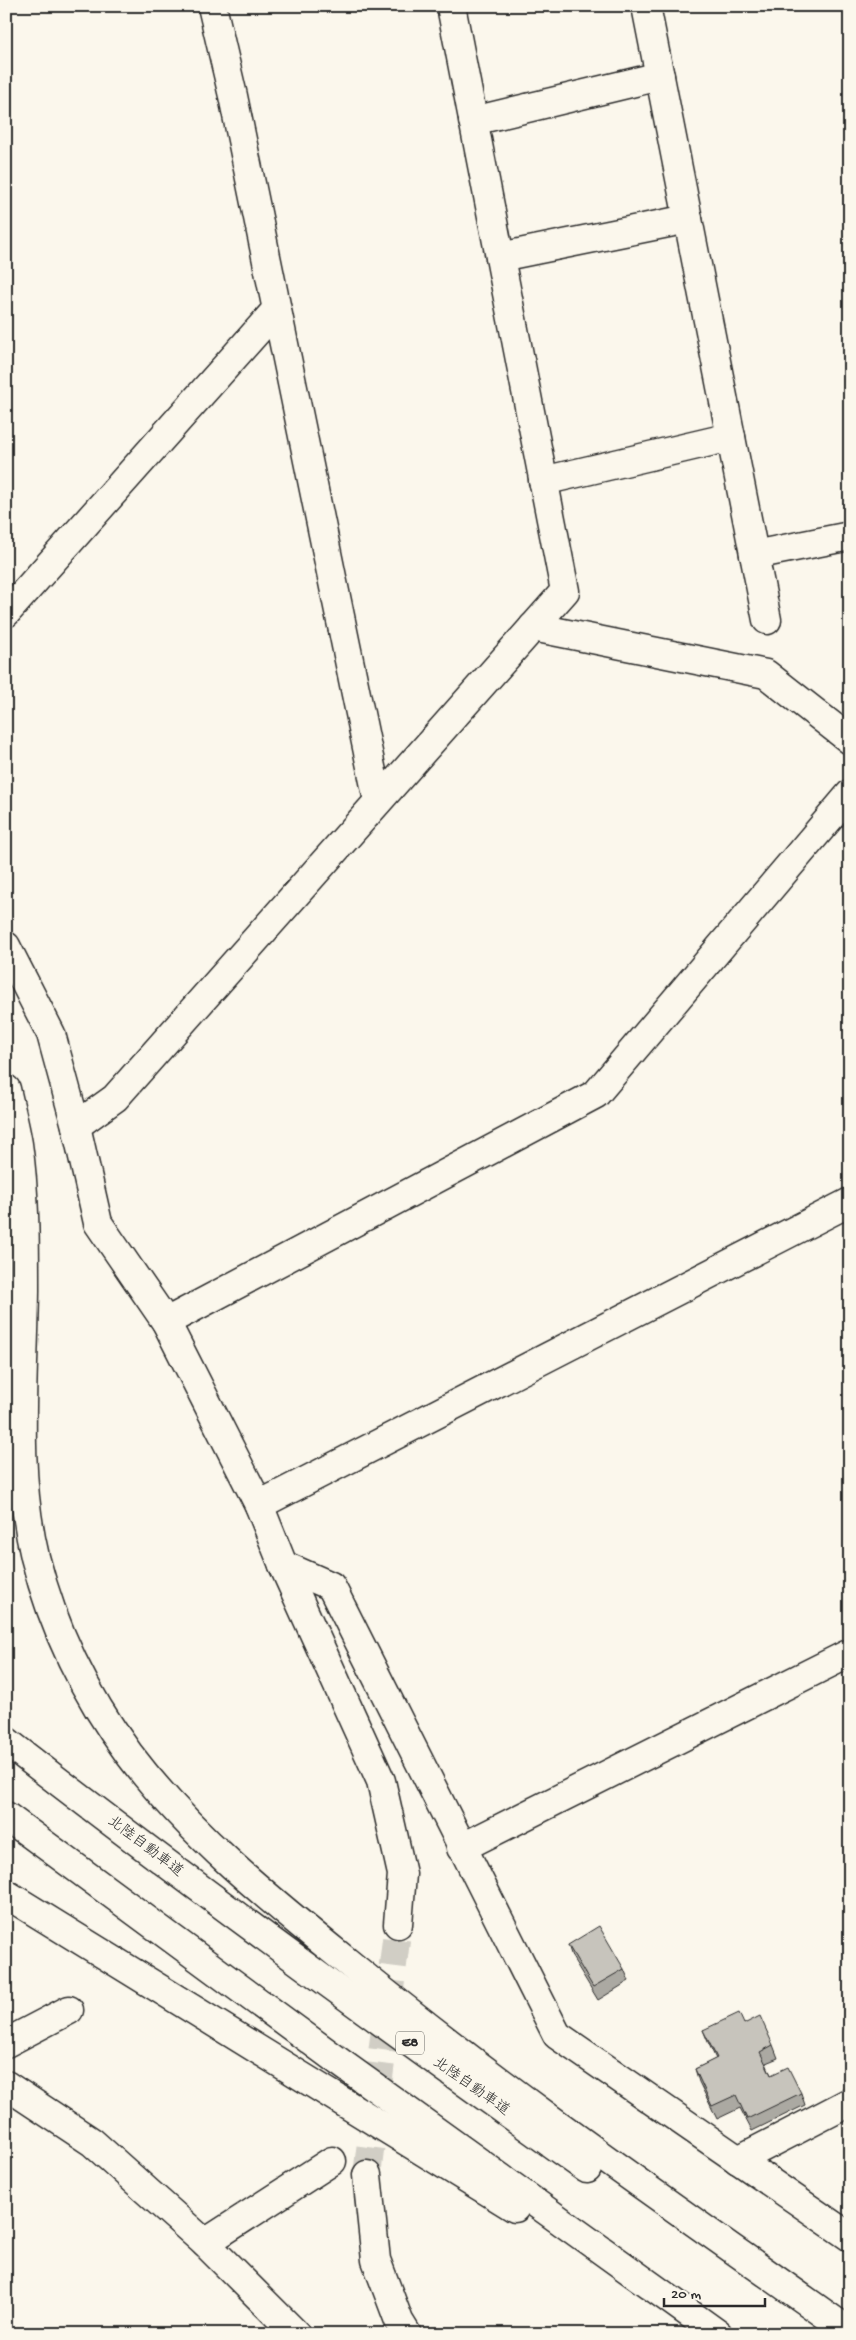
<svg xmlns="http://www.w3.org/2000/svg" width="856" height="2340" font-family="'Gochi Hand','Klee One',sans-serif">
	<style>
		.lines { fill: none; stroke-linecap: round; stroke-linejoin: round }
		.street-tunnel { stroke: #d1cec5; stroke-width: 28; stroke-dasharray: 28 14; stroke-linecap: butt }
		.street-casing { stroke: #2b2b2b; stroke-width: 31 }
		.highway-casing { stroke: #2b2b2b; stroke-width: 31 }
		.street { stroke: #fbf7ec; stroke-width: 28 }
		.highway { stroke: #fbf7ec; stroke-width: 28 }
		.wall { fill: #aba9a2; stroke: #2b2b2b }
		.building { fill: #c7c4bc; stroke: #2b2b2b }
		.labels { text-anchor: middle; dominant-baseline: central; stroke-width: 5; stroke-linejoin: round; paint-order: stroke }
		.shield { fill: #fbf7ec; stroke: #696865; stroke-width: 1 }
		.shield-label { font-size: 14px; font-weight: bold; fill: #2b2b2b }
		.street-label { font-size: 15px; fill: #2b2b2b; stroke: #fbf7ec }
	</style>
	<rect width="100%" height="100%" fill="#fbf7ec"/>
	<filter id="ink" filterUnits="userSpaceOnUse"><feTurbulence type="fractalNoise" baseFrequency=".02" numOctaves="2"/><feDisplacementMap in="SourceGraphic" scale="10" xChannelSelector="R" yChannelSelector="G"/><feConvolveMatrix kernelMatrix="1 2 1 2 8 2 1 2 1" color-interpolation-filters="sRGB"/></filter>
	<g filter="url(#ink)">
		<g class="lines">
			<!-- street-tunnel -->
			<path class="street-tunnel" d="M367,2175L398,1924"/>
			<defs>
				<g id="street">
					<path d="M212,6L233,96L378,801"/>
					<path d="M646,6L767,620"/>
					<path d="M473,121L660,76"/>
					<path d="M500,257L688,219"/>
					<path d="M543,481L731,437"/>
					<path d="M754,555L850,536"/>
					<path d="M6,613L276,310"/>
					<path d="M533,627L766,674L850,740"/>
					<path d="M6,946L51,1034L76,1126L98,1223L166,1322L259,1505L283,1565L381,1781L402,1874L398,1924"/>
					<path d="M76,1126L115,1098L565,591L451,6"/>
					<path d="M166,1322L596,1094L850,794"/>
					<path d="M259,1505L850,1202"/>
					<path d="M283,1565L331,1586L557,2035L850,2237"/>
					<path d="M461,1848L850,1653"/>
					<path d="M6,2043L69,2010"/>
					<path d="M6,2085L92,2142L205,2243L296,2334"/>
					<path d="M738,2160L850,2102"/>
					<path d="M367,2175L376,2260L399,2321L407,2334"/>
					<path d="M205,2243L332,2161"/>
				</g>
				<g id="highway">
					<path d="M6,1089C10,1107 15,1126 18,1144C25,1192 25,1242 25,1290C24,1379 14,1470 35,1557C53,1628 86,1696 129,1754C190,1835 268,1898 346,1961C507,2094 680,2211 850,2332"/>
					<path d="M6,1741C196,1889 391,2030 587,2169"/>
					<path d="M6,1816L341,2063L718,2334"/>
					<path d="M6,1894L515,2208"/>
				</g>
			</defs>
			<!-- street casing -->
			<use href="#street" class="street-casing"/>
			<!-- highway casing -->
			<use href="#highway" class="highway-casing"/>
			<!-- street -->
			<use href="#street" class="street"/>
			<!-- highway -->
			<use href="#highway" class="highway"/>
		</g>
		<!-- wall -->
		<g class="wall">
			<path d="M568,1945L624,1969L629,1981L598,2000L572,1957Z"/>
			<path d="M744,2024L773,2045L778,2058L766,2063L771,2075L801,2093L805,2105L752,2131L740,2108L717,2119L699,2082L695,2069L716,2059L708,2042L703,2030Z"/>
		</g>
		<!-- building -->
		<g class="building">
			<path d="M599,1926L624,1969L593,1987L568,1945Z"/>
			<path d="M739,2013L744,2024L760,2016L773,2045L760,2052L771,2075L788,2067L801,2093L747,2119L736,2095L712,2106L695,2069L717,2058L703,2030Z"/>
		</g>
	</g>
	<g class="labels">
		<!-- shield labels -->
		<rect class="shield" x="396" y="2031.5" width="28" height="23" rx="4"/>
		<g class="shield-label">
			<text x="410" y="2043">E8</text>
		</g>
		<!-- street labels -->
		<g class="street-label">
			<text transform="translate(145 1847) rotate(37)">北陸自動車道</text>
			<text transform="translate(471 2087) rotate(35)">北陸自動車道</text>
		</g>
	</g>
	<!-- margin -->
	<rect width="856" height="2340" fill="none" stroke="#fbf7ec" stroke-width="25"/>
	<rect x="12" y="12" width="831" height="2315" fill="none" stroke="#2b2b2b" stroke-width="2" filter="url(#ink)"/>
	<!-- scale -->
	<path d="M664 2298v8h101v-8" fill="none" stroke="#2b2b2b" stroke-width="2.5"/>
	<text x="671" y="2298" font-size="15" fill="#2b2b2b" stroke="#fbf7ec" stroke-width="4" paint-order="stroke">20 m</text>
</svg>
